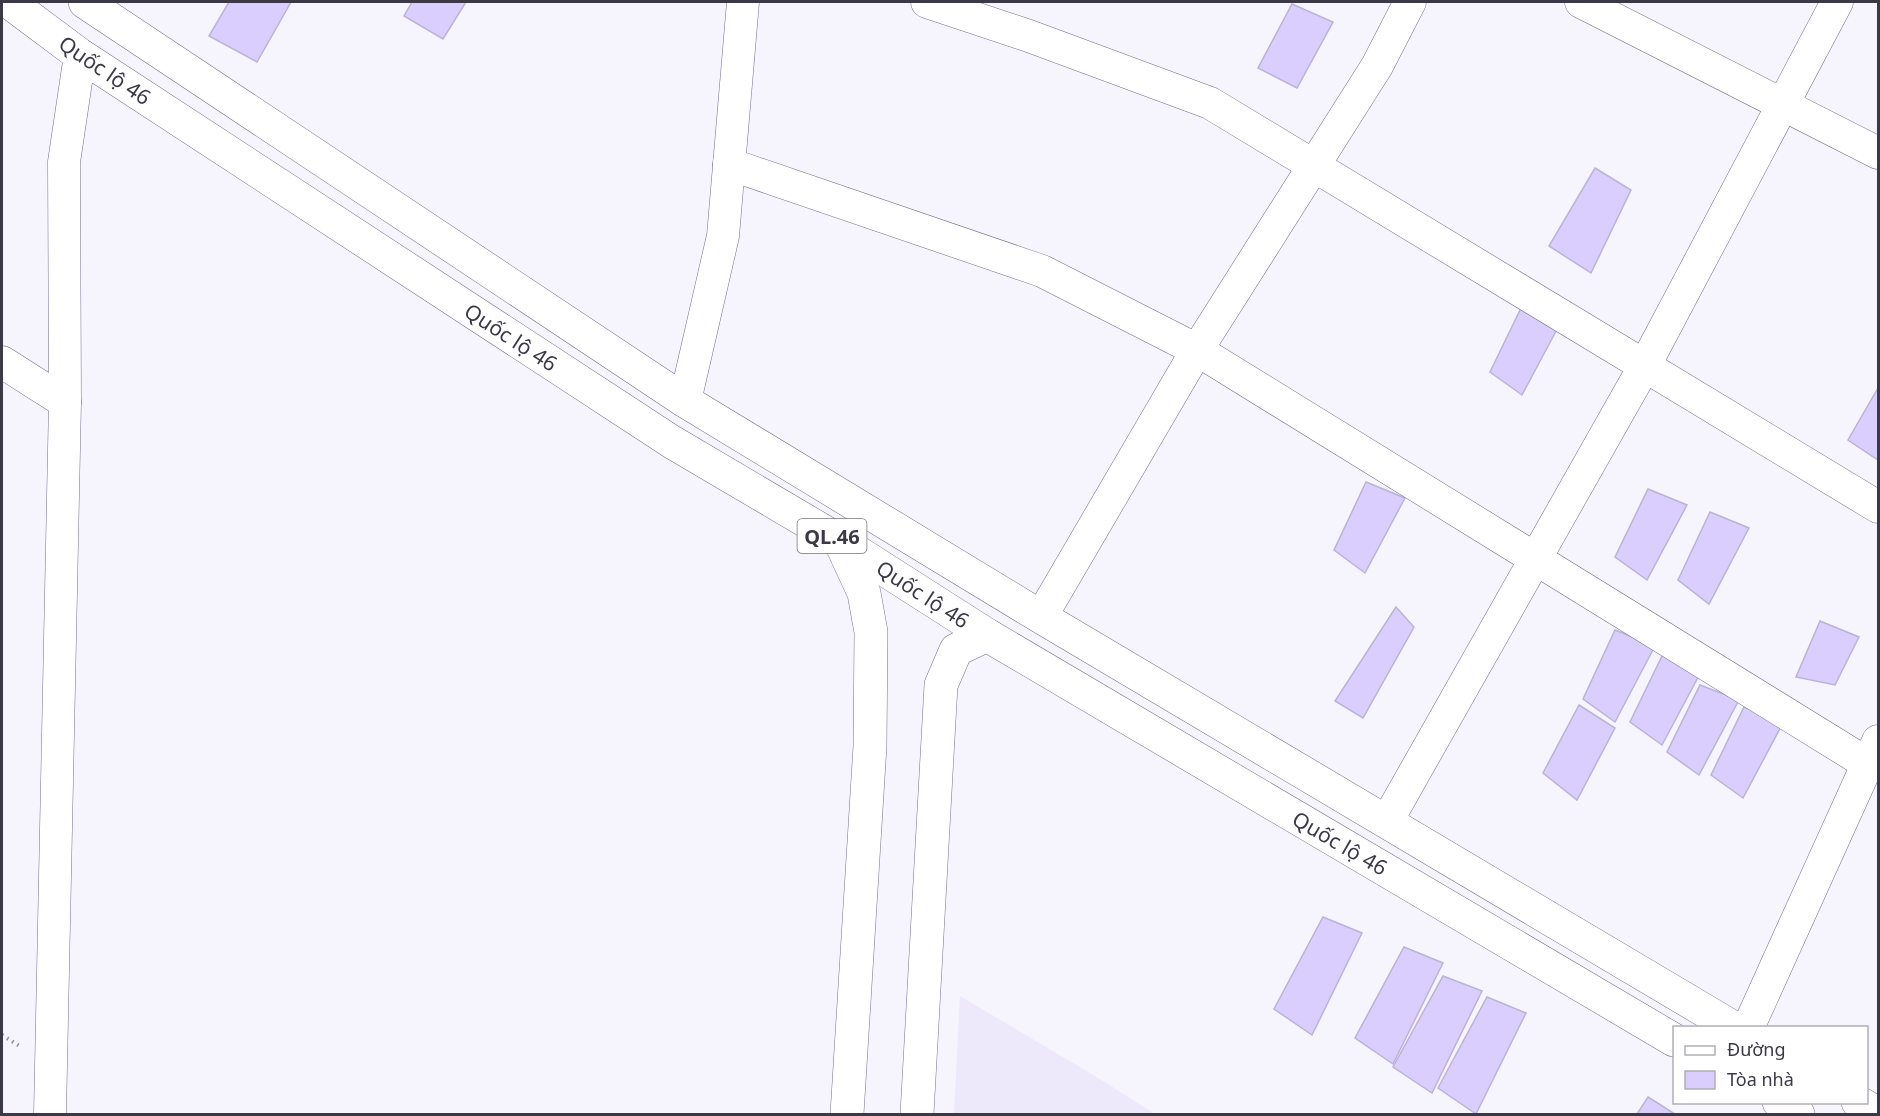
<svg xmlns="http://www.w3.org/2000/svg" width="1880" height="1116" font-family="'Noto Sans',sans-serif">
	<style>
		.built { fill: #ede9fb }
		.building { fill: #daceff; stroke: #bbb3d6; stroke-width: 1.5 }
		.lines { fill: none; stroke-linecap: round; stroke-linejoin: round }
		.street-casing { stroke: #766f8f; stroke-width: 33 }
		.secondary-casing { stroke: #766f8f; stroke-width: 34 }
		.highway-casing { stroke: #766f8f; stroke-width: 34 }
		.path { stroke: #918e99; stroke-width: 4; stroke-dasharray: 1.5 4.5; stroke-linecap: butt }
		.street { stroke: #fff; stroke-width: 32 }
		.secondary { stroke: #fff; stroke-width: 33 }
		.highway { stroke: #fff; stroke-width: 33 }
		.labels { text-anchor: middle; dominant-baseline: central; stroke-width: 6; stroke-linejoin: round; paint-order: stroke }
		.shield { fill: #fff; stroke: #76747e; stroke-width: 1.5 }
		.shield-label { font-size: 20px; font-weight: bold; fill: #3c3846 }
		.street-label { font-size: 21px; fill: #3c3846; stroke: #fff }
	</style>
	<rect width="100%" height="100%" fill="#f6f4fc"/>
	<!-- built -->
	<path class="built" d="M960,996L1095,1076L1155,1114H954Z"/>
	<!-- building -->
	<g class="building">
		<path d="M229,2H291L257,62L209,36Z"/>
		<path d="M412,2H466L443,39L404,16Z"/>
		<path d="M1292,4L1333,22L1297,88L1258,68Z"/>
		<path d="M1595,168L1631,190L1591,273L1549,246Z"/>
		<path d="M1523,304L1562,320L1522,395L1490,372Z"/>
		<path d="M1878,388V460L1848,440Z"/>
		<path d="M1366,482L1405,498L1365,573L1334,550Z"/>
		<path d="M1648,489L1687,505L1647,580L1615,557Z"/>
		<path d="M1710,512L1749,528L1709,604L1678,580Z"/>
		<path d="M1396,607L1414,627L1363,718L1335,701Z"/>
		<path d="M1820,621L1859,637L1835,685L1796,677Z"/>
		<path d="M1615,630L1655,646L1615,722L1583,699Z"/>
		<path d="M1663,654L1702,670L1662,745L1630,722Z"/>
		<path d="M1700,685L1739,700L1699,775L1667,752Z"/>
		<path d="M1579,705L1615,728L1577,800L1543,773Z"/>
		<path d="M1744,707L1783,723L1743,798L1711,775Z"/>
		<path d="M1323,917L1362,933L1312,1035L1274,1009Z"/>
		<path d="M1404,947L1443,963L1393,1064L1355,1038Z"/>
		<path d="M1443,976L1482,991L1432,1093L1393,1067Z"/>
		<path d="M1487,997L1526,1013L1476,1114L1438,1088Z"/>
		<path d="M1648,1097L1675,1114H1637Z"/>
	</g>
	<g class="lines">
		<defs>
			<g id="street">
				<path d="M927,2L1029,36L1210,103L1878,507"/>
				<path d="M1581,2L1878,153"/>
				<path d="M729,164L1042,271L1197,350L1868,764"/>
				<path d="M2,362L65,402"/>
				<path d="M685,401L723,236L743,2"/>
				<path d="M1041,617L1197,350L1377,66L1410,2"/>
				<path d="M1387,821L1644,367L1837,2"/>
				<path d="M1748,1028L1878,741"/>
				<path d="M50,1114L65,402L64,162L80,55"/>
			</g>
			<g id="secondary">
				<path d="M840,541L864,593L871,632L870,746L847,1114"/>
				<path d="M917,1114L941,685L956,650L987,635"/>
			</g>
			<g id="highway">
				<path d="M9,2L80,55L672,442L840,541L987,635L1674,1040"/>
				<path d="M85,2L685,401L1041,617L1734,1028"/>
				<path d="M1779,1102L1798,1114"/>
				<path d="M1858,1102L1878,1114"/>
			</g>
		</defs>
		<!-- street casing -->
		<use href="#street" class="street-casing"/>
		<!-- secondary casing -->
		<use href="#secondary" class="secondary-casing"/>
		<!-- highway casing -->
		<use href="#highway" class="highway-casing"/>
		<!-- path -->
		<path class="path" d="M2,1035L21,1047"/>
		<!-- street -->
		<use href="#street" class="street"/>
		<!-- secondary -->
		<use href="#secondary" class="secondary"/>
		<!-- highway -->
		<use href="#highway" class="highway"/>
	</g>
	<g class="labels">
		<!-- shield labels -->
		<rect class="shield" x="797.5" y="519" width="69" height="34" rx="4.5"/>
		<g class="shield-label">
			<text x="832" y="536">QL.46</text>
		</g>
		<!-- street labels -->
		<g class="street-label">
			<text transform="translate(105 70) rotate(34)">Quốc lộ 46</text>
			<text transform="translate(511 337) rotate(33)">Quốc lộ 46</text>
			<text transform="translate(923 594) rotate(33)">Quốc lộ 46</text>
			<text transform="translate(1340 843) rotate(30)">Quốc lộ 46</text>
		</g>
	</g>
	<!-- border -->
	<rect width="1880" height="1116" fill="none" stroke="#3c3846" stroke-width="6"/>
	<!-- legend -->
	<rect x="1673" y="1026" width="195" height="78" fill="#ffffff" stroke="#b1afb5" stroke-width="1.5"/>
	<rect x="1685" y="1046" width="30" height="9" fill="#ffffff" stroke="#b1afb5" stroke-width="1.5"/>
	<text x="1727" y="1056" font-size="18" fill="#3c3846">Đường</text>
	<rect x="1685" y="1071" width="30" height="18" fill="#daceff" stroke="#b1afb5" stroke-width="1.5"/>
	<text x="1727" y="1086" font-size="18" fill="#3c3846">Tòa nhà</text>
</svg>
